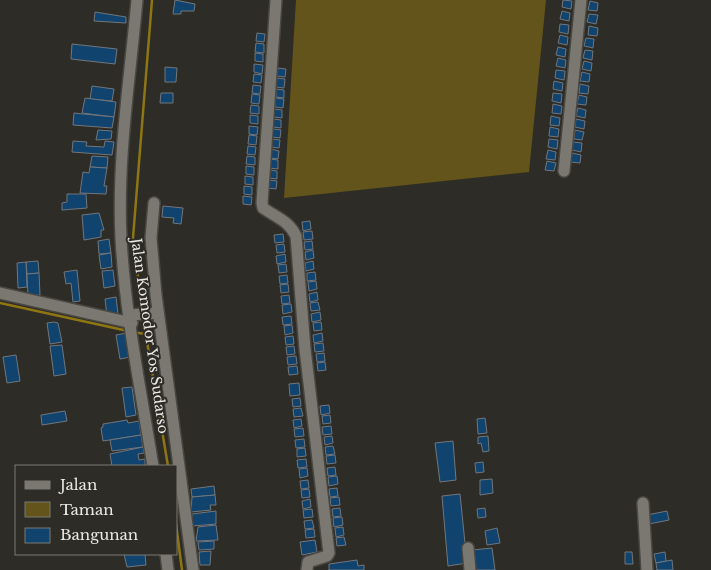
<svg xmlns="http://www.w3.org/2000/svg" width="711" height="570" font-family="'Libre Baskerville',serif">
	<style>
		.green { fill: #63541b }
		.lines { fill: none; stroke-linecap: round; stroke-linejoin: round }
		.stream { stroke: #8e7613; stroke-width: 2.5 }
		.building { fill: #10436d; stroke: #71767c }
		.minor-casing { stroke: #494742; stroke-width: 14 }
		.minor { stroke: #7a7871; stroke-width: 11 }
		.labels { text-anchor: middle; dominant-baseline: central; stroke-width: 4; stroke-linejoin: round; paint-order: stroke }
		.street-label { font-size: 14px; fill: #eae9e5; stroke: #2e2c26 }
	</style>
	<rect width="100%" height="100%" fill="#2e2c26"/>
	<!-- green -->
	<path class="green" d="M296,0H546L529,172L284,198Z"/>
	<g class="lines">
		<!-- stream -->
		<g class="stream">
			<path d="M0,303L128,331"/>
			<path d="M142,310L133,238L152,0"/>
			<path d="M143,318L168,466"/>
			<path d="M133,332L145,334"/>
			<path d="M176,524L182,570"/>
		</g>
	</g>
	<!-- building -->
	<g class="building">
		<path d="M175,0L195,4L194,11H181V14H173Z"/>
		<path d="M563,0L572,1L571,9L562,7Z"/>
		<path d="M590,1L598,3L597,11L588,10Z"/>
		<path d="M562,11L570,13L569,21L560,19Z"/>
		<path d="M95,12L126,17V23L94,21Z"/>
		<path d="M589,14L598,15L596,24L587,22Z"/>
		<path d="M560,24L569,25L568,34L559,32Z"/>
		<path d="M589,26L598,28L597,36L588,35Z"/>
		<path d="M257,33L265,34L264,42L256,41Z"/>
		<path d="M560,35L568,37L567,45L558,43Z"/>
		<path d="M586,38L594,39L593,48L584,46Z"/>
		<path d="M256,43L264,44V53L255,52Z"/>
		<path d="M72,44L117,49L115,64L71,59Z"/>
		<path d="M558,47L566,49L565,57L556,55Z"/>
		<path d="M585,50L593,51L592,60L583,58Z"/>
		<path d="M255,53L263,54V62L255,61Z"/>
		<path d="M558,58L566,60L565,68L556,66Z"/>
		<path d="M584,61L592,63L591,71L582,69Z"/>
		<path d="M254,64L263,65L262,74L254,72Z"/>
		<path d="M165,67L177,68L176,82H165Z"/>
		<path d="M278,68L286,69L285,77L277,76Z"/>
		<path d="M556,70L565,71L564,80L555,78Z"/>
		<path d="M582,72L590,74L589,82L580,81Z"/>
		<path d="M254,74L262,75L261,83L253,82Z"/>
		<path d="M277,78L285,79L284,88L276,87Z"/>
		<path d="M554,81L563,83L562,91L553,89Z"/>
		<path d="M580,84L589,86L588,94L579,93Z"/>
		<path d="M253,85L261,86L260,94L252,93Z"/>
		<path d="M92,86L114,89L112,101L90,99Z"/>
		<path d="M276,89L284,90V98L276,97Z"/>
		<path d="M161,93H173V103H160Z"/>
		<path d="M553,93L562,94L561,103L552,101Z"/>
		<path d="M252,94L260,95L259,104L251,103Z"/>
		<path d="M579,95L587,97L586,105L577,104Z"/>
		<path d="M85,98L116,102L114,117L82,113Z"/>
		<path d="M275,98L284,99L283,108L275,107Z"/>
		<path d="M553,104L562,106L561,114L552,113Z"/>
		<path d="M251,105L259,106V114L250,113Z"/>
		<path d="M578,108L586,110L585,118L576,116Z"/>
		<path d="M274,109L282,110V118L274,117Z"/>
		<path d="M74,113L114,117L112,128L73,125Z"/>
		<path d="M250,115L258,116V124L250,123Z"/>
		<path d="M551,116L560,118L559,126L550,125Z"/>
		<path d="M273,119L281,120V128L273,127Z"/>
		<path d="M576,119L585,121L584,129L575,127Z"/>
		<path d="M249,126L258,127L257,135L249,134Z"/>
		<path d="M550,127L559,129L558,137L549,136Z"/>
		<path d="M273,129L281,130L280,138L272,137Z"/>
		<path d="M98,130L112,131L111,139L96,140Z"/>
		<path d="M575,130L584,132L582,140L574,139Z"/>
		<path d="M249,135L257,136L256,145L248,144Z"/>
		<path d="M271,139L280,140L279,148L271,147Z"/>
		<path d="M549,139L558,140L557,149L548,147Z"/>
		<path d="M73,141L87,142L86,146L104,147L105,141L114,142L112,155L72,152Z"/>
		<path d="M573,142L582,143L581,152L572,150Z"/>
		<path d="M248,146L256,147L255,155L247,154Z"/>
		<path d="M271,149L279,151L278,159L270,158Z"/>
		<path d="M548,150L556,152L555,160L546,159Z"/>
		<path d="M572,153L581,155L580,163L571,162Z"/>
		<path d="M92,156L108,157L107,168L90,167Z"/>
		<path d="M247,156L255,157V165L246,164Z"/>
		<path d="M270,159L278,160V169L269,168Z"/>
		<path d="M547,161L556,163L554,171L545,170Z"/>
		<path d="M246,166L254,167V175L246,174Z"/>
		<path d="M90,167L107,168L104,186H107L106,194L80,193L83,172L89,173Z"/>
		<path d="M269,170L277,171V179L269,178Z"/>
		<path d="M245,176L253,177V185L245,184Z"/>
		<path d="M268,180L277,181L276,189L268,188Z"/>
		<path d="M244,186L252,187V195L244,194Z"/>
		<path d="M67,194H86L87,208L62,210V203L67,202Z"/>
		<path d="M243,196L252,197L251,205L243,204Z"/>
		<path d="M163,206L183,208L181,224L173,223L174,218L162,217Z"/>
		<path d="M99,213L104,230H101V237L84,240L82,215Z"/>
		<path d="M310,221L311,229L303,231L302,222Z"/>
		<path d="M312,231L313,239L304,240L303,232Z"/>
		<path d="M283,234L284,242L275,243L274,235Z"/>
		<path d="M109,239L111,253L99,254L98,241Z"/>
		<path d="M312,241L313,249L305,250L304,242Z"/>
		<path d="M284,244L285,252L277,253L276,245Z"/>
		<path d="M313,250L314,258L306,260L305,252Z"/>
		<path d="M111,253L112,267L101,269L99,255Z"/>
		<path d="M285,254L286,262L277,264L276,256Z"/>
		<path d="M38,261L39,273L27,274L26,262Z"/>
		<path d="M313,261L314,269L306,271L305,263Z"/>
		<path d="M26,262L27,287L18,288L17,263Z"/>
		<path d="M286,264L287,272L279,273L278,265Z"/>
		<path d="M77,270L80,301L73,302L71,283L66,284L64,272Z"/>
		<path d="M113,270L115,286L104,288L102,271Z"/>
		<path d="M315,272L316,280L307,281V273Z"/>
		<path d="M39,273L40,295L28,296L27,274Z"/>
		<path d="M287,275L288,283L280,284L279,276Z"/>
		<path d="M316,281L317,289L309,291L308,282Z"/>
		<path d="M288,284L289,292L281,293L280,285Z"/>
		<path d="M317,292L318,300L310,302L309,294Z"/>
		<path d="M289,295L290,303L282,304L281,296Z"/>
		<path d="M116,297L118,314L107,316L105,299Z"/>
		<path d="M318,302L320,310L311,311L310,303Z"/>
		<path d="M291,304L292,312L283,314L282,305Z"/>
		<path d="M320,312L321,320L312,322L311,314Z"/>
		<path d="M291,316L292,324L283,325L282,317Z"/>
		<path d="M54,322L58,323L62,342L50,344L47,323Z"/>
		<path d="M321,322L322,330L314,331L313,323Z"/>
		<path d="M292,325L293,333L285,335L284,326Z"/>
		<path d="M127,333L131,357L120,359L116,335Z"/>
		<path d="M322,333L323,341L314,343L313,335Z"/>
		<path d="M293,336L294,344L286,345L285,337Z"/>
		<path d="M323,343L324,351L315,352L314,344Z"/>
		<path d="M62,345L66,374L54,376L50,346Z"/>
		<path d="M294,346L295,354L287,355L286,347Z"/>
		<path d="M324,353L325,361L317,362L316,354Z"/>
		<path d="M16,355L20,381L7,383L3,357Z"/>
		<path d="M296,356L297,364L288,365L287,357Z"/>
		<path d="M325,362L326,370L318,371L317,363Z"/>
		<path d="M297,366L298,374L289,375L288,367Z"/>
		<path d="M299,383L300,395L290,396L289,384Z"/>
		<path d="M132,387L136,415L126,417L122,388Z"/>
		<path d="M300,398L301,406L293,407L292,399Z"/>
		<path d="M329,405L330,413L321,415L320,406Z"/>
		<path d="M301,408L303,416L294,417L293,409Z"/>
		<path d="M65,411L67,421L42,425L41,415Z"/>
		<path d="M330,415L331,423L323,424L322,416Z"/>
		<path d="M485,418L487,433L478,434L477,419Z"/>
		<path d="M301,419L302,426L294,428L293,420Z"/>
		<path d="M127,420L128,423L139,421L141,435L103,441L101,428L103,427V424Z"/>
		<path d="M331,426L332,434L323,435L322,427Z"/>
		<path d="M303,428L304,436L295,437L294,429Z"/>
		<path d="M141,435L143,447L112,451L110,440Z"/>
		<path d="M332,436L333,443L325,445L324,437Z"/>
		<path d="M488,436L489,451L483,452L481,443L478,444V437Z"/>
		<path d="M304,439L305,447L296,448L295,440Z"/>
		<path d="M453,441L456,480L440,482L435,443Z"/>
		<path d="M333,446L335,454L326,455L325,447Z"/>
		<path d="M143,447L144,453L138,454L139,460L145,459V466H112L110,454Z"/>
		<path d="M305,448L306,456L297,457V449Z"/>
		<path d="M335,455L336,463L327,464L326,456Z"/>
		<path d="M306,459L307,467L298,468L297,460Z"/>
		<path d="M483,462L484,472L476,473L475,463Z"/>
		<path d="M335,467L336,475L328,476L327,468Z"/>
		<path d="M307,468L308,476L300,478L299,469Z"/>
		<path d="M337,476L338,484L329,486L328,477Z"/>
		<path d="M492,479L493,493L480,495V480Z"/>
		<path d="M308,480L309,488L301,489L300,481Z"/>
		<path d="M214,486L215,495L192,497L191,489Z"/>
		<path d="M337,488L338,496L330,497L329,489Z"/>
		<path d="M309,489L310,497L302,498L301,490Z"/>
		<path d="M460,494L467,563L448,566L442,496Z"/>
		<path d="M215,495L216,505H210L211,510L191,512L192,497Z"/>
		<path d="M339,497L340,505L331,506L330,498Z"/>
		<path d="M310,499L311,507L303,509L302,501Z"/>
		<path d="M340,508L341,516L333,517L332,509Z"/>
		<path d="M485,508L486,517L478,518L477,509Z"/>
		<path d="M312,509L313,517L304,518L303,510Z"/>
		<path d="M216,511V524L192,526V514Z"/>
		<path d="M667,511L669,520L649,524L647,515Z"/>
		<path d="M342,517L343,525L334,527L333,518Z"/>
		<path d="M312,520L314,528L305,529L304,521Z"/>
		<path d="M216,525L218,540L196,541L198,527Z"/>
		<path d="M343,527L344,535L336,537L335,528Z"/>
		<path d="M497,528L500,543L487,545L485,531Z"/>
		<path d="M314,529L315,537L306,538L305,530Z"/>
		<path d="M344,537L346,545L337,546L336,538Z"/>
		<path d="M315,540L317,552L302,555L300,542Z"/>
		<path d="M214,541V549L199,550L198,542Z"/>
		<path d="M492,548L495,570H474L472,550Z"/>
		<path d="M211,551L210,565H200L199,552Z"/>
		<path d="M625,552H632L633,564H625Z"/>
		<path d="M665,552L666,561L656,563L654,554Z"/>
		<path d="M124,554H145L146,565L127,567Z"/>
		<path d="M357,560L358,566L364,565V570H329V564Z"/>
		<path d="M672,560L673,570H657L656,563Z"/>
	</g>
	<g class="lines">
		<defs>
			<g id="minor">
				<path d="M137,0C130,78 117,159 121,238C125,314 141,391 153,466"/>
				<path d="M276,0L262,203L263,208C276,217 289,221 296,236L305,349L329,553L327,556L308,562L307,570"/>
				<path d="M564,171L581,0"/>
				<path d="M154,203L151,238L156,295L193,570"/>
				<path d="M0,293L132,323"/>
				<path d="M130,315L157,313"/>
				<path d="M643,503L647,570"/>
				<path d="M468,548L470,570"/>
				<path d="M166,554L168,570"/>
			</g>
		</defs>
		<!-- minor casing -->
		<use href="#minor" class="minor-casing"/>
		<!-- minor -->
		<use href="#minor" class="minor"/>
	</g>
	<g class="labels">
		<!-- street labels -->
		<g class="street-label">
			<text transform="translate(150 336) rotate(82)">Jalan Komodor Yos Sudarso</text>
		</g>
	</g>
	<!-- legend -->
	<rect x="15" y="465" width="162" height="90" fill="#2e2c26" stroke="#797872"/>
	<rect x="25" y="481" width="25" height="8" fill="#7a7871" stroke="#797872"/>
	<text x="60" y="490" font-size="15" fill="#eae9e5">Jalan</text>
	<rect x="25" y="502" width="25" height="15" fill="#63541b" stroke="#797872"/>
	<text x="60" y="515" font-size="15" fill="#eae9e5">Taman</text>
	<rect x="25" y="528" width="25" height="15" fill="#10436d" stroke="#797872"/>
	<text x="60" y="540" font-size="15" fill="#eae9e5">Bangunan</text>
</svg>
